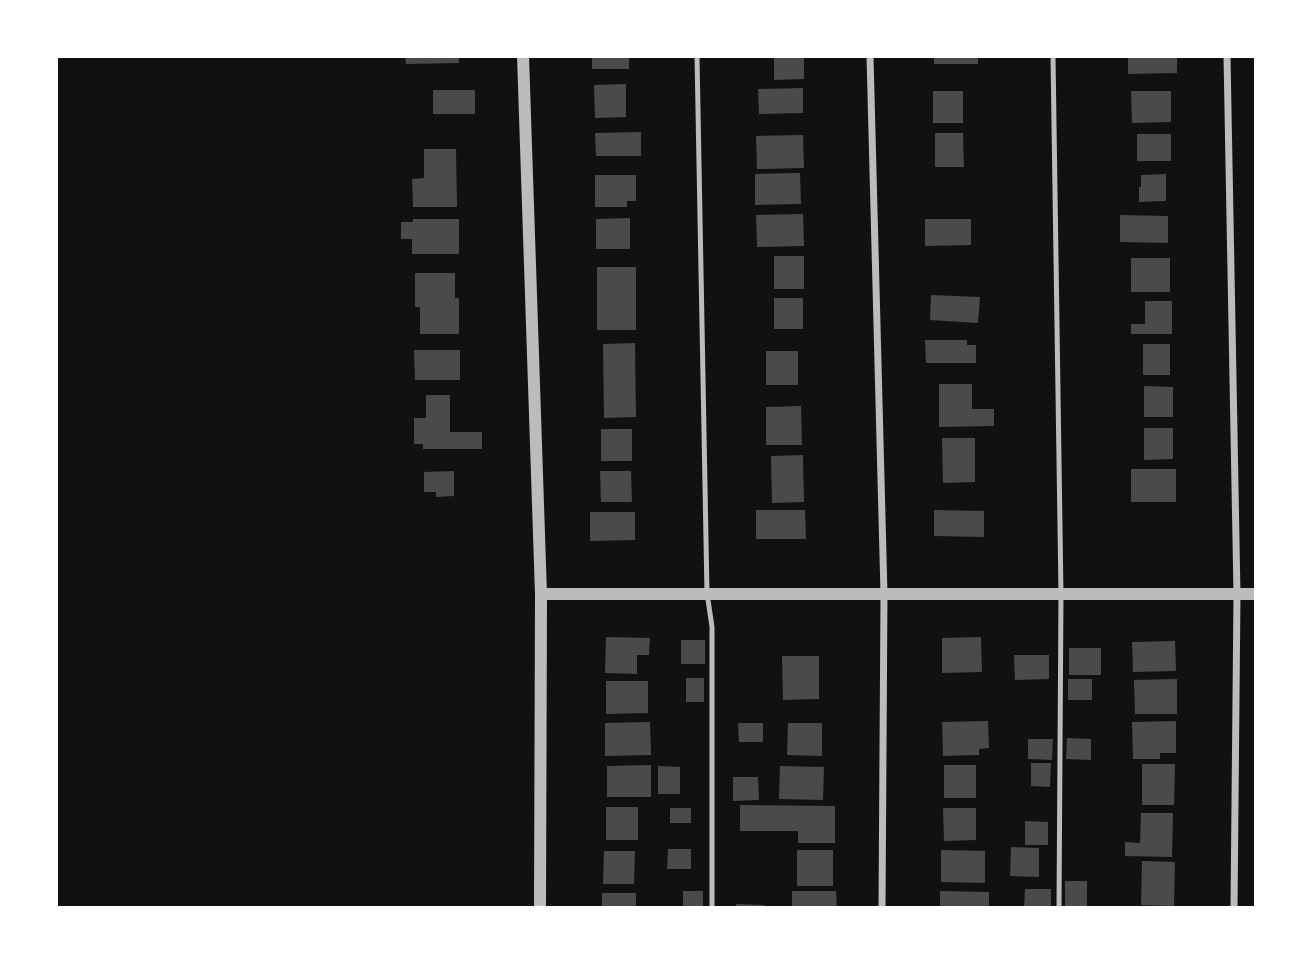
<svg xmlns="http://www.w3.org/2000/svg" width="1312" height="964" font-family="'DM Sans',sans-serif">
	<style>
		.building { fill: #4a4a4a }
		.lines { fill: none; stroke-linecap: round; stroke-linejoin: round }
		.service { stroke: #bcbcbc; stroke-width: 5 }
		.minor { stroke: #bcbcbc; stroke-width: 7 }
		.tertiary { stroke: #bcbcbc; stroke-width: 12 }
	</style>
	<rect width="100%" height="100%" fill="#111"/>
	<!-- building -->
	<g class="building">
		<path d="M405,56H459V63L406,64Z"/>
		<rect x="592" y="56" width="37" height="13"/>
		<path d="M774,56H804V79L774,80Z"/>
		<rect x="934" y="56" width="44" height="8"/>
		<path d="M1128,56H1177V73L1128,74Z"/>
		<path d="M626,84V117L595,118L594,85Z"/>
		<path d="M803,88V113L759,114L758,89Z"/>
		<rect x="433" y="90" width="42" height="24"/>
		<rect x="933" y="91" width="30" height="32"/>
		<path d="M1131,91H1171V122L1132,123Z"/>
		<path d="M641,132V156H596L595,133Z"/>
		<path d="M935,133H963L964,167H935Z"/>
		<rect x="1137" y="134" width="34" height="27"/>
		<path d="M803,135L804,168L757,169L756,136Z"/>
		<path d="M424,149H456L457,207H413L412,179L424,178Z"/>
		<path d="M800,173L801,204L755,205V174Z"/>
		<path d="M1166,174V201L1139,202V187H1141V175Z"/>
		<path d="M595,175H636V201H627V207H595Z"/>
		<path d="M803,214L804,246L757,247L756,215Z"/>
		<path d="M1120,215L1168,216V243L1120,242Z"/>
		<path d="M630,218V249H596V219Z"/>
		<path d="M413,219H459V254H412V239H401V222H413Z"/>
		<path d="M925,219H971V245L925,246Z"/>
		<rect x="774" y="256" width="30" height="33"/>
		<rect x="1131" y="258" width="39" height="34"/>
		<rect x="597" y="267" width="39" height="63"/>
		<path d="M415,273H455V298H459V334H420V307H415Z"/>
		<path d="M931,295L980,297L978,323L930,320Z"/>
		<rect x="774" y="298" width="29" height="31"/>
		<path d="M1145,301H1172V334H1131V324H1145Z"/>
		<path d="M925,340H967V345H976V363H926Z"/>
		<path d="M635,343L636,417L604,418L603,344Z"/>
		<rect x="1143" y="344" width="27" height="31"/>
		<path d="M414,350H460V380H415Z"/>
		<rect x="766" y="351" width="32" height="34"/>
		<path d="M939,384H972V409H994V426L939,427Z"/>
		<path d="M1144,386L1173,387V417H1144Z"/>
		<path d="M426,395H450V432H482V449H423V444H414V418H426Z"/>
		<path d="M801,406L802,445H766V407Z"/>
		<path d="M1144,428H1173V459L1144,460Z"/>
		<rect x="601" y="429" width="31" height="32"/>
		<path d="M942,438H975V482L943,483Z"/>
		<path d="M803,455L804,502L772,503L771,456Z"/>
		<rect x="1131" y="469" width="45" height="33"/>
		<path d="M454,471V496L436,497V492H424V472Z"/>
		<path d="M600,471H631L632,502H601Z"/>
		<path d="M756,510H805L806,539H756Z"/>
		<path d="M934,510L984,511V537L934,536Z"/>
		<path d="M590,512H635V540L590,541Z"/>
		<path d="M606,637L650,638L649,655H637V674L605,673Z"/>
		<path d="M981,637L982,672L942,673V638Z"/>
		<rect x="681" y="640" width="24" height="24"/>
		<path d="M1175,641L1176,671L1133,672L1132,642Z"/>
		<rect x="1069" y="648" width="32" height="27"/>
		<path d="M1014,655H1049V679L1015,680Z"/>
		<path d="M782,656H819V699L783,700Z"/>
		<rect x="686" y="678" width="18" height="24"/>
		<rect x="1068" y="679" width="24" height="21"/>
		<path d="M1177,679V714H1135L1134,680Z"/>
		<path d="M606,681H648V713L606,714Z"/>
		<path d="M988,721L989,748L979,749V755L943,756L942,722Z"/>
		<path d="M1176,721V753H1160V759H1133L1132,722Z"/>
		<path d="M650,722L651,755L605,756V723Z"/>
		<path d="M738,723H763V742H739Z"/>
		<path d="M788,723H822V756L787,755Z"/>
		<path d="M1067,738L1091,739V760L1066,759Z"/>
		<path d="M1028,739H1053L1052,760L1028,759Z"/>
		<path d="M1031,763H1051L1050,787L1031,786Z"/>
		<path d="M1142,764H1175L1174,805H1142Z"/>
		<path d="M651,765V797H607V766Z"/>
		<rect x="944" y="765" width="32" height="33"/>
		<path d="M658,766L680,767V794H658Z"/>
		<path d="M780,766L824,767L823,800L779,799Z"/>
		<path d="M733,777H758L759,800L733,801Z"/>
		<path d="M740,805L835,806V843H798V831H740Z"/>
		<rect x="606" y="807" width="32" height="33"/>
		<rect x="670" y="808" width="21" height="15"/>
		<path d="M943,808H976V840L944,841Z"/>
		<path d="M1141,813H1173L1172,857L1125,856V842L1140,843Z"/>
		<path d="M1025,821L1048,822V845H1025Z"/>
		<path d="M1011,847L1039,848V877L1010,876Z"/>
		<path d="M668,849H691V869H667Z"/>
		<rect x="797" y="850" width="36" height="36"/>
		<path d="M941,850L985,851V883L941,882Z"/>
		<path d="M604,851H635L634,884H603Z"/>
		<path d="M1142,861L1175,862L1174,906L1141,905Z"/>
		<rect x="1065" y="881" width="22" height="26"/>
		<path d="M1025,889H1051V908H1024Z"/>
		<rect x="683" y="891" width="20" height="17"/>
		<path d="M792,891H836L837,908H792Z"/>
		<path d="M940,891L989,892V908H940Z"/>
		<rect x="602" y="893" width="34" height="15"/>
		<path d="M736,904L764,905V908H736Z"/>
	</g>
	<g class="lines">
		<!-- service -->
		<g class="service">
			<path d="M697,56L707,593L712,627V908"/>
			<path d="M1053,56L1061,594L1059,908"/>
		</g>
		<!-- minor -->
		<g class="minor">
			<path d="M870,56L884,594L882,908"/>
			<path d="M1227,56L1237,594L1234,908"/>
		</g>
		<!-- tertiary -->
		<g class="tertiary">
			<path d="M523,56L541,594L540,908"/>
			<path d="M541,594H1256"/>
		</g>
	</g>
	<!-- border -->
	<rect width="1312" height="964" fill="none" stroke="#ffffff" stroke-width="116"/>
</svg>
